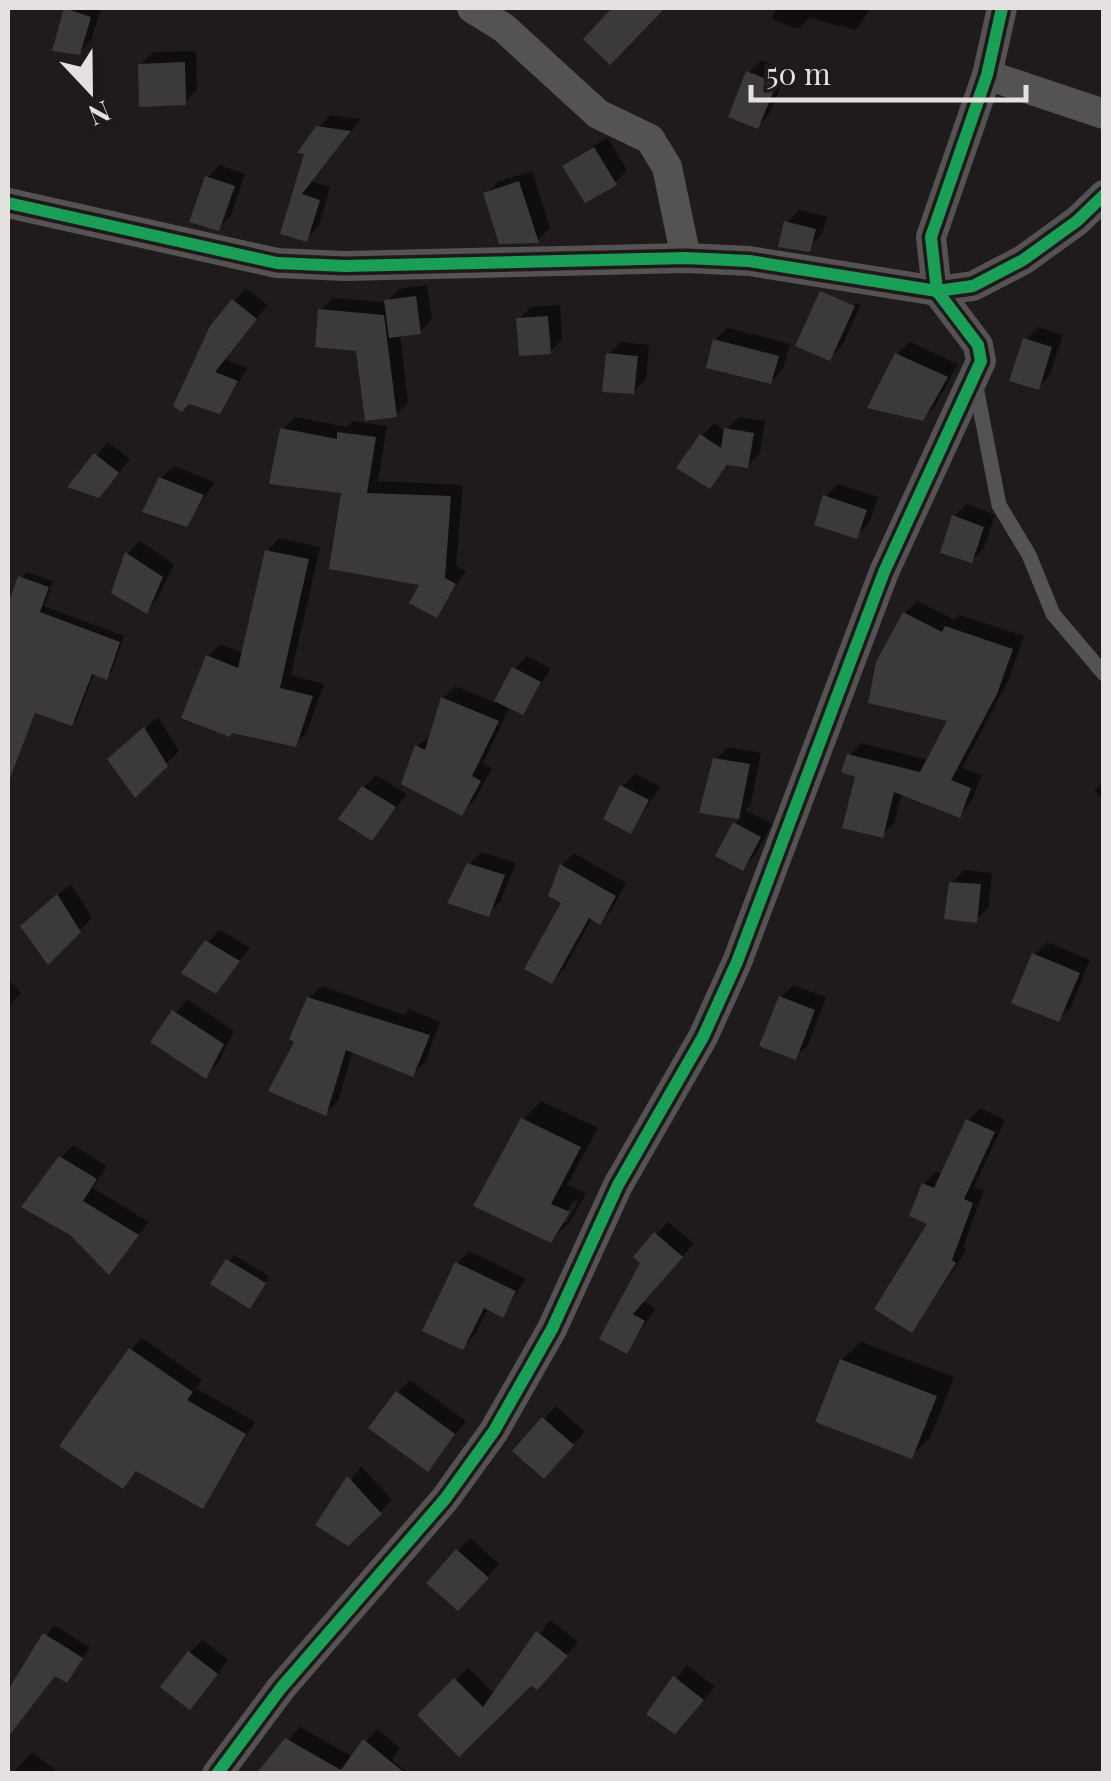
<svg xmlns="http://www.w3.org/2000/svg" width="1111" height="1781" font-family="'Playfair Display',serif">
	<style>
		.shadow { fill: #0007; fill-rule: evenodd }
		.building { fill: #3c3939 }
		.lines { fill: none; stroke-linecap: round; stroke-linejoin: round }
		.service { stroke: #555252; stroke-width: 15 }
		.minor { stroke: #555252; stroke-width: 30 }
		.cycleway-casing { stroke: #20191b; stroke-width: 19 }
		.cycleway { stroke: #1a9f57; stroke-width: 12 }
	</style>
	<rect width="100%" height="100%" fill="#1f1a1c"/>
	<!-- shadow -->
	<g class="shadow">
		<path d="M69,8H101L91,40L79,53Z"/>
		<path d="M776,8H871L856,30L810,18L798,29L772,19Z"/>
		<path d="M196,51L197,90L185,102L140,65L153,52Z"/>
		<path d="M761,60L787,71L770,113L758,126L748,73Z"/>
		<path d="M330,115L361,119L312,182L330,187L319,226L306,239L283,232L318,128Z"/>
		<path d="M607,137L627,170L615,183L565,166Z"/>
		<path d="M220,165L245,174L231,216L218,228L208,177Z"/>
		<path d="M532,171L550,228L538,240L486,194L499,181Z"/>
		<path d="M799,210L827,217L822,234L809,247L787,222Z"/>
		<path d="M427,285L432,319L419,332L400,334L408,403L396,415L359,349L321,310L333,298L386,302L399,289Z"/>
		<path d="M246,288L268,305L224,359L248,368L219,411L190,401L212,327Z"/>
		<path d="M861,304L842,346L829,358L823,306Z"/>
		<path d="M560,305L562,339L550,352L519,319L531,307Z"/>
		<path d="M1038,327L1063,335L1050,375L1038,388L1025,340Z"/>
		<path d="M728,328L790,344L783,369L771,381L715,340Z"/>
		<path d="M621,342L649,345L646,379L633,392L608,355Z"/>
		<path d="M910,342L958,364L935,406L922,419L871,406L897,354Z"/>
		<path d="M295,417L347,427L352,421L387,426L378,481L463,485L456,566L466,571L437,615L422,583L344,491L283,429Z"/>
		<path d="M739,417L765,421L760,453L747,466L730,463L710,486L702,436L714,423L725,431Z"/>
		<path d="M108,442L130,459L111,482L71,486Z"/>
		<path d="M174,466L215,482L186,525L161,478Z"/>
		<path d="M838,484L878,497L869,523L856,536L825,497Z"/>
		<path d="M967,504L995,515L984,548L971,561L954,516Z"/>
		<path d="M279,538L320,547L291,675L324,684L307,732L295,744L208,656L220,644L244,653L267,551Z"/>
		<path d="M140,541L174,564L158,598L146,611L114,592L128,553Z"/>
		<path d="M26,572L53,581L44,606L124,636L112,671L106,677L94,673L77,718L72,723L37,711L22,743L8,738V608Z"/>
		<path d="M918,601L954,620L959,615L1024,636L1009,679L962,768L982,775L971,802L959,815L902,793L894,823L882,835L849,756L861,743L929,760L951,719L879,663L905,613Z"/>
		<path d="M527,656L551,669L522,712L510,706L483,763L492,768L474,801L461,813L404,782L417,746L432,735L443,698L455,686L496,703L514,669Z"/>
		<path d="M158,717L179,751L135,794L123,747Z"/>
		<path d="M728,747L761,753L751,804L745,810L772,824L755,855L743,868L735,824L742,817L702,811L716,759Z"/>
		<path d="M635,774L660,787L631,831L623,786Z"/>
		<path d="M376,775L407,794L372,837L364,787Z"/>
		<path d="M1104,781V802L1094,790Z"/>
		<path d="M481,852L516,863L500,902L488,914L469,865Z"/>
		<path d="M574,853L626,883L612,909L600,922L592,918L564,969L552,981L564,902L562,865Z"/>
		<path d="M964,870L992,873L988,908L976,920L951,883Z"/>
		<path d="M71,884L92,918L48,961L36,914Z"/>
		<path d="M219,929L250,948L215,991L185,972Z"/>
		<path d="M1047,942L1090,960L1071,1007L1058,1019L1034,955Z"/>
		<path d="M8,979L21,993L8,1007Z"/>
		<path d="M793,985L826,997L808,1045L795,1057L781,997Z"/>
		<path d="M322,986L404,1015L409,1009L440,1022L425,1062L413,1074L353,1050L338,1101L325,1113L298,1040L309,998Z"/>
		<path d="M187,999L234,1031L218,1063L206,1076L154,1042Z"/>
		<path d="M541,1101L598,1128L567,1185L586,1193L570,1222L551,1240L523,1120ZM574,1200L578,1202L566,1223H560Z"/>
		<path d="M980,1108L1005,1120L974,1187L984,1190L963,1247L967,1250L912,1330L930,1222L924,1184L936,1172L943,1174L968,1121Z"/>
		<path d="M73,1145L107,1166L93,1188L149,1222L109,1271L71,1233L61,1158Z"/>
		<path d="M668,1222L694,1243L643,1301L656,1308L627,1351L602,1338L656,1234Z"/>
		<path d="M469,1251L526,1279L502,1315L488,1308L475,1335L463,1347L457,1264Z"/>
		<path d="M234,1255L269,1276L255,1300L213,1284Z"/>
		<path d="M142,1338L202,1380L196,1388L255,1422L202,1506L138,1469L123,1486L131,1350Z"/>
		<path d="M861,1342L954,1377L930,1438L911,1456L842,1360Z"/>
		<path d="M410,1380L466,1421L427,1469L397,1393Z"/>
		<path d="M556,1406L585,1432L556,1463L544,1419Z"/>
		<path d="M361,1466L392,1500L347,1543L318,1524Z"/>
		<path d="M470,1538L499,1564L470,1596L429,1583Z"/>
		<path d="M550,1620L578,1642L550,1675L531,1682L459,1754L420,1715L468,1668L495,1694Z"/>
		<path d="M54,1625L90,1648L66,1680L56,1673L8,1736V1682L13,1685Z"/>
		<path d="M202,1640L228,1660L202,1694L190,1652Z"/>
		<path d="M687,1665L715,1687L687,1719L650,1713Z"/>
		<path d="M300,1727L353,1757L377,1729L400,1748L392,1760L410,1774H259Z"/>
		<path d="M32,1752L58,1772L57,1774H12Z"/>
	</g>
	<!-- building -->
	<g class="building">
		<path d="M64,8L91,17L80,55L52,51Z"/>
		<path d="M612,8H665L610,65L583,39Z"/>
		<path d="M185,62L186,105L139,107L138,64Z"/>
		<path d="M746,71L777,83L758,129L728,117Z"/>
		<path d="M316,126L351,131L302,194L320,200L307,242L280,234L304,154L297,153Z"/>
		<path d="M594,147L617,185L585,203L562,166Z"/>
		<path d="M205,176L235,186L219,231L189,222Z"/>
		<path d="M519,181L539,243L499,244L483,193Z"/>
		<path d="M784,221L816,229L810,252L778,247Z"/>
		<path d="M820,291L855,306L830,361L795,346Z"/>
		<path d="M416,296L421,334L389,338L384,300Z"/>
		<path d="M232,299L257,319L215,372L238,381L220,414L189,404L182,412L173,406L210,326Z"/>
		<path d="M318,309L384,315L397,417L365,421L356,351L315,347Z"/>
		<path d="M548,316L551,354L519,356L516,318Z"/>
		<path d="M1023,338L1052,347L1039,390L1009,381Z"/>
		<path d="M713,339L779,356L771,384L706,368Z"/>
		<path d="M606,353L638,356L634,394L602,392Z"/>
		<path d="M895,353L948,377L923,421L867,408Z"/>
		<path d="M280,428L337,439V432L376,437L367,493L451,496L445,578L456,584L437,618L409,603L419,585L329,569L341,493L269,484Z"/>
		<path d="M724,428L754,433L748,468L727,465L710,489L676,468L700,434L721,448Z"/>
		<path d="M94,453L119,473L99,498L67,487Z"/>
		<path d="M159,477L204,495L187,527L142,512Z"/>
		<path d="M823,495L867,510L857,539L814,525Z"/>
		<path d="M952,515L984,527L972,563L940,553Z"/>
		<path d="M265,550L309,559L280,688L313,696L296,747L232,733L230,737L181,718L206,655L238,668Z"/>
		<path d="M125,552L163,577L147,614L111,593Z"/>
		<path d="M18,576L49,587L40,612L120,642L107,680L92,674L72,726L35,713L10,778L8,604Z"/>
		<path d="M903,612L942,632L945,626L1013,649L997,694L951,780L971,788L960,818L894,792L883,838L842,828L855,777L841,772L847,754L920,772L947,721L868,703L876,662Z"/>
		<path d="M512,667L541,682L523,715L494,701Z"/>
		<path d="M441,697L499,721L472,776L481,781L462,816L401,784L415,745L425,750Z"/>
		<path d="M144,727L168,766L135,798L107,759Z"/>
		<path d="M713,758L750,764L739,819L699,813Z"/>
		<path d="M620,785L649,800L631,834L603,819Z"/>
		<path d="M362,786L396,807L372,841L338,819Z"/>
		<path d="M733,822L761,837L743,871L715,856Z"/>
		<path d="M467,863L505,875L489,917L447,903Z"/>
		<path d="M560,864L616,896L600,925L589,918L552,984L524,969L561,903L548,896Z"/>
		<path d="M949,882L981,884L977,923L944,919Z"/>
		<path d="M57,894L81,932L48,965L20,926Z"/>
		<path d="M205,940L240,961L216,994L181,973Z"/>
		<path d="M1032,953L1080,973L1059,1022L1011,1003Z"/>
		<path d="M779,996L815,1010L796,1060L759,1046Z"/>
		<path d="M307,997L430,1035L413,1077L346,1050L326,1116L268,1091L294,1042L289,1039Z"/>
		<path d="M172,1010L224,1044L206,1079L150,1042Z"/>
		<path d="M521,1118L581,1147L551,1204L570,1212L551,1243L473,1206Z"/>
		<path d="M966,1119L995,1132L964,1199L973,1203L952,1260L956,1263L912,1333L874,1309L927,1224L909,1216L922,1183L934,1188Z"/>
		<path d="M59,1156L97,1179L83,1201L139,1235L109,1275L70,1235L21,1207Z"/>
		<path d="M654,1232L683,1257L633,1314L645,1321L627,1354L599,1339L640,1263L633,1257Z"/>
		<path d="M226,1259L266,1283L250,1309L210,1284Z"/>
		<path d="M455,1262L516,1291L503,1318L484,1308L463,1350L422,1331Z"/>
		<path d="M129,1348L193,1392L187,1400L246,1434L203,1509L136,1471L123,1489L59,1446Z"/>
		<path d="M840,1359L937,1396L912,1459L815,1422Z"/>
		<path d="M396,1391L455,1434L428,1472L368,1428Z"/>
		<path d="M542,1417L574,1445L544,1479L512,1451Z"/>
		<path d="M347,1476L382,1514L348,1546L315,1525Z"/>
		<path d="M456,1549L489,1578L458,1611L426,1583Z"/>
		<path d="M536,1631L568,1656L537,1690L531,1686L459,1757L417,1715L454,1678L483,1707Z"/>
		<path d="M43,1633L83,1658L67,1683L55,1676L8,1737V1690Z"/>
		<path d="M188,1651L218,1674L190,1710L160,1687Z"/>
		<path d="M673,1676L704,1700L675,1734L646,1714Z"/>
		<path d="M285,1738L341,1770L363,1739L406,1774H256Z"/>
	</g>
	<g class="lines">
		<!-- service -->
		<path class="service" d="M976,387L999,505L1029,555L1053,614L1104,674"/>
		<!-- minor -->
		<g class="minor">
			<path d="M472,8L504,28L598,114L650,139L667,167L686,258"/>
			<path d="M987,75L1104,114"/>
			<path d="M8,203L277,263L345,266L686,258L749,261L937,291L973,286L1023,260L1077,221L1104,195"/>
			<path d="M217,1774L281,1688L445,1499L494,1431L552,1329L618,1185L703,1037L737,962L884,572L981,361L978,345L937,291L931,237L987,75L1002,8"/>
		</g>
		<defs>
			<g id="cycleway">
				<path d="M8,203L277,263L345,266L686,258L749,261L937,291L973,286L1023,260L1077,221L1104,195"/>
				<path d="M217,1774L281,1688L445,1499L494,1431L552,1329L618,1185L703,1037L737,962L884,572L981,361L978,345L937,291L931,237L987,75L1002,8"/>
			</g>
		</defs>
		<!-- cycleway casing -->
		<use href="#cycleway" class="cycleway-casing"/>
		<!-- cycleway -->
		<use href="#cycleway" class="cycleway"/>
	</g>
	<!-- border -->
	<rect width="1111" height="1781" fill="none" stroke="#e6e1e1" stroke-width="20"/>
	<!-- north arrow -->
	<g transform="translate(90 90) rotate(158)" stroke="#20191b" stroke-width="8" paint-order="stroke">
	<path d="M0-8L18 38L0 25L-18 38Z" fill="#e6e1e1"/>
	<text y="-15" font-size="28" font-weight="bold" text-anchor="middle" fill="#e6e1e1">N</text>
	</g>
	<!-- scale -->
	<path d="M751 85v15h275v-15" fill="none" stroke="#e6e1e1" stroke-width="5"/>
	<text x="766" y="85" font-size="30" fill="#e6e1e1" stroke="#20191b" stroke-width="8" paint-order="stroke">50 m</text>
</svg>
